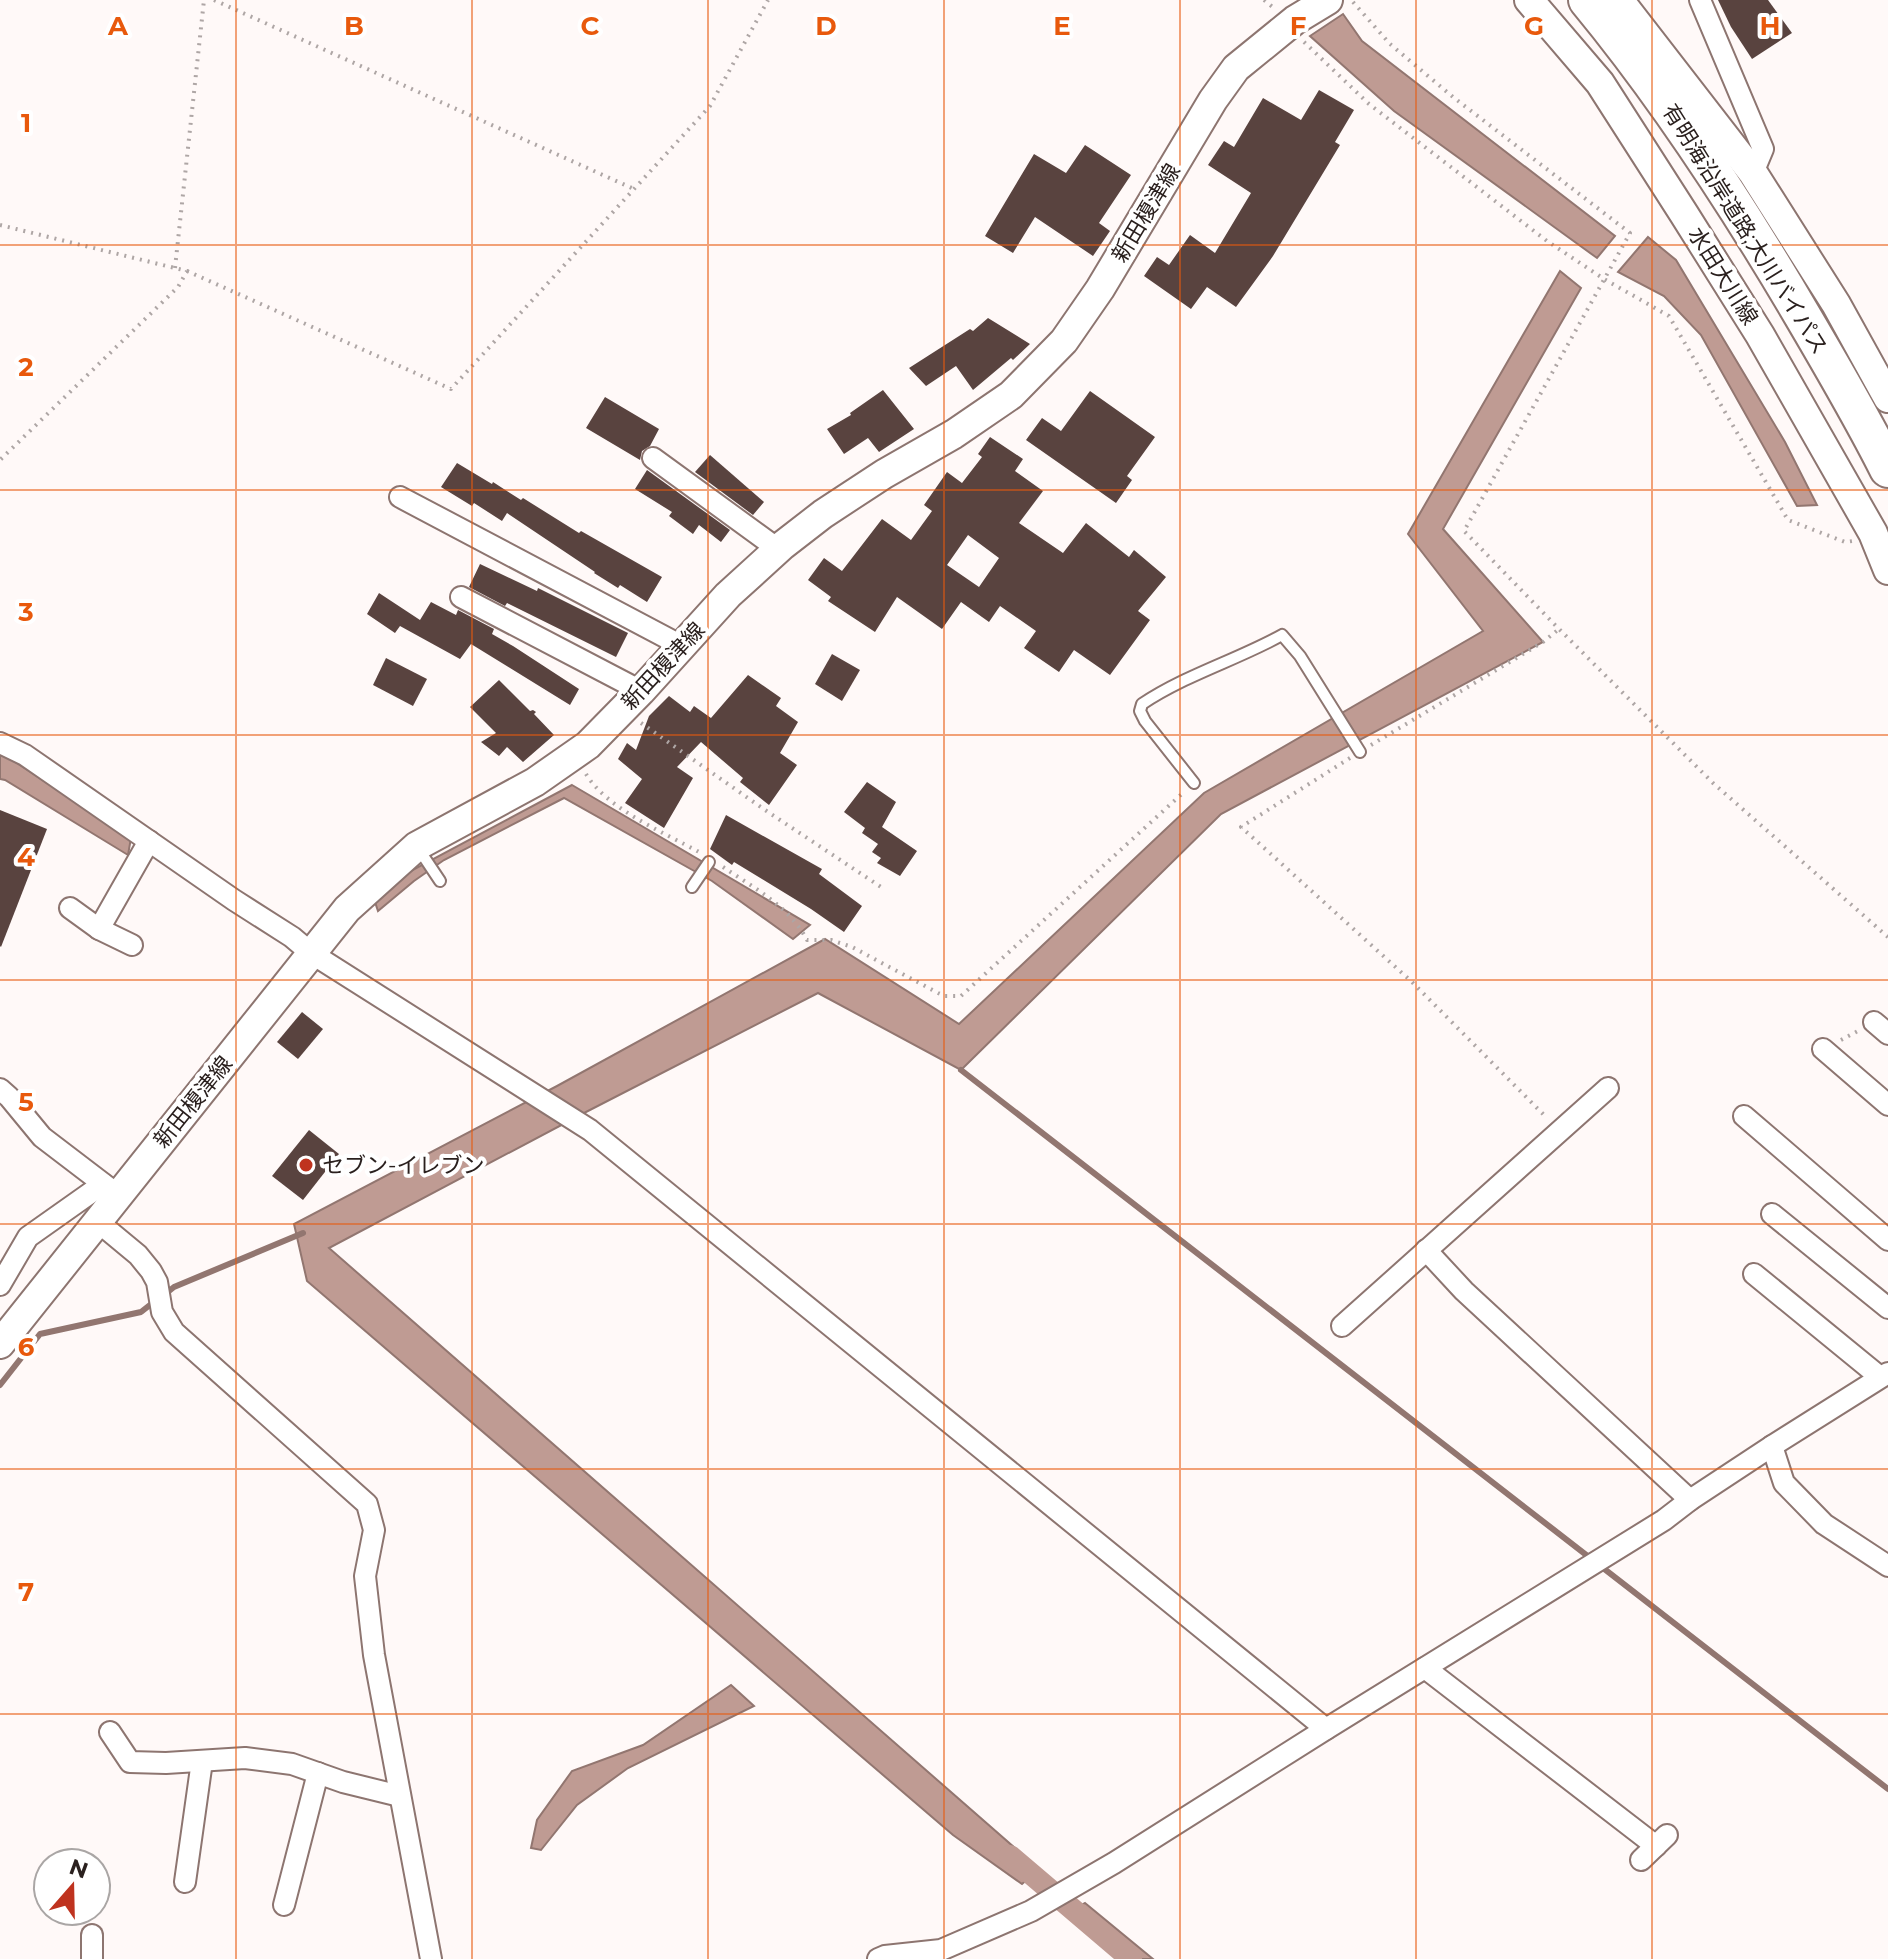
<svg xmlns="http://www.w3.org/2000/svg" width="1888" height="1959" font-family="Montserrat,'Noto Sans JP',sans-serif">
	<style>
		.water { fill: #bf9b93; stroke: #927670; stroke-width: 2 }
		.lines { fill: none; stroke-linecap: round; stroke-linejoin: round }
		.stream { stroke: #927670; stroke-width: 6 }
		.canal { stroke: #bf9b93; stroke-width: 22 }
		.building { fill: #59433f; fill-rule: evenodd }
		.service-casing { stroke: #8d7570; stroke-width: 14 }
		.minor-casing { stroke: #8d7570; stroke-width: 24 }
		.secondary-casing { stroke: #8d7570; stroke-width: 32 }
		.motorway-casing { stroke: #8d7570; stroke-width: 40 }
		.path { stroke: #aea6a5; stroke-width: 4; stroke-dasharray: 2 6; stroke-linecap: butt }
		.service { stroke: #fff; stroke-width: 10 }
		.minor { stroke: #fff; stroke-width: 20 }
		.secondary { stroke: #fff; stroke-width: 28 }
		.motorway { stroke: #fff; stroke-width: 36 }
		.grid { fill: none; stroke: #e8590c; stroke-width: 2; stroke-opacity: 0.55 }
		.poi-dot { fill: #bf331f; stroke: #fff; stroke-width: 3 }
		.labels { text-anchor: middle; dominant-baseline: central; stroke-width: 8; stroke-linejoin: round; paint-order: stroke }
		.street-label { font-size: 22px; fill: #2a201e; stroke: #fff }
		.poi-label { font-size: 22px; fill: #2a201e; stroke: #fff; text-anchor: start }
		.grid-label { font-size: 26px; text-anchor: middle; font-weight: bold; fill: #e8590c; stroke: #fff; stroke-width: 8; stroke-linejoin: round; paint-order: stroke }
	</style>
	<rect width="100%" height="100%" fill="#fff9f8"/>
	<!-- water -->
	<g class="water">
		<path d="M1343,14L1362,41L1615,236L1597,258L1394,111L1310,36Z"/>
		<path d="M1648,237L1676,260L1785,442L1817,505L1797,506L1701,335L1664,296L1618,272Z"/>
		<path d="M1560,271L1581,288L1443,529L1543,642L1221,814L961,1070L818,993L586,1112L329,1248L1039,1869L1022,1884L953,1835L307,1281L294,1224L557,1086L825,939L959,1024L1204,793L1483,631L1408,534Z"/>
		<path d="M0,752L131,838L128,855L5,780L0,779Z"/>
		<path d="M572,785L810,925L793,939L712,881L564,798L444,860L414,881L378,911L375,902L405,874Z"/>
		<path d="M731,1685L754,1706L628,1768L577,1805L541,1850L531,1848L537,1820L572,1771L643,1745Z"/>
		<path d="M1085,1903L1153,1959H1117L1068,1913Z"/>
	</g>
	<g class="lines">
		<!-- stream -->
		<g class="stream">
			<path d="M961,1070L1888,1789"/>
			<path d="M164,1295L174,1287L303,1233"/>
			<path d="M0,1385L40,1334L141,1312L155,1301"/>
		</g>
		<!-- canal -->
		<path class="canal" d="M1010,1856L1131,1959"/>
	</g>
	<!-- building -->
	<g class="building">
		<path d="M1718,0H1768L1792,33L1752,59L1731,27Z"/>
		<path d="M1319,90L1354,110L1335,142L1340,145L1273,256L1236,307L1207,287L1191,309L1144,276L1157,257L1169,265L1190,235L1215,253L1251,193L1208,165L1224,141L1234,147L1263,98L1301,120Z"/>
		<path d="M1085,145L1131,175L1099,223L1110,231L1093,256L1035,217L1013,253L985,236L1034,154L1066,173Z"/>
		<path d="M988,318L1030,344L1013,360L1011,358L973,390L956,366L926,386L909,368L970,329L973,331Z"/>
		<path d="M883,390L914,429L879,452L868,438L844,454L827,429L851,415L850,413Z"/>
		<path d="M1090,391L1155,437L1127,476L1132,480L1116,503L1026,440L1042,418L1061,431Z"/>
		<path d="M605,397L659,429L650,446L642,451L640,460L586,428Z"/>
		<path d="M990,437L1023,459L1015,471L1043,491L1019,523L1063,553L1086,523L1129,557L1134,550L1166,577L1138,611L1150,620L1110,675L1074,650L1059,672L1024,648L1036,631L1000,606L989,622L961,602L942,629L897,597L875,632L828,601L831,597L808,580L824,558L842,571L882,519L911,540L932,511L924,505L947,472L962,483L982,457L978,454ZM968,535L999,558L979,587L947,565Z"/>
		<path d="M710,455L764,502L753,515L695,472Z"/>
		<path d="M457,463L492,484L493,482L521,500L523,498L579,533L581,531L662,577L647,602L620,585L618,588L594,573L595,572L507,513L502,521L474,503L472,506L441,487Z"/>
		<path d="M647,470L730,530L721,542L699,525L693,534L669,516L672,512L635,489Z"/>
		<path d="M480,564L537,591L538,588L628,633L616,657L507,603L505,606L469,587Z"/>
		<path d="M379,593L420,620L431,602L456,615L458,610L494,629L492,634L513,646L579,689L570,705L471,644L460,659L400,626L395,633L367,614Z"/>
		<path d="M832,654L860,670L842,701L815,684Z"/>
		<path d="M386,658L427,679L413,706L373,685Z"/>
		<path d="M748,675L781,698L776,706L798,722L780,753L797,765L769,805L740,782L743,778L701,742L677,767L693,778L664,828L625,803L642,779L618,759L627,743L636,750L649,716L669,696L690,712L694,706L711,718Z"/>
		<path d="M499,680L530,711L533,710L536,712L534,714L554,735L523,762L507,747L499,756L481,742L496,733L470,707Z"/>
		<path d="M867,782L896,802L882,827L917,851L900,876L877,863L881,858L872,852L878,844L862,833L865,828L844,812Z"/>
		<path d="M0,810L47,829L1,947L0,946Z"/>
		<path d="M726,815L822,869L819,874L862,906L844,932L811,909L734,862L732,865L710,849Z"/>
		<path d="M302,1012L323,1029L298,1059L277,1042Z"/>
		<path d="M309,1130L339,1154L303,1200L272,1176Z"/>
	</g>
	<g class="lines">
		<defs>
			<g id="service">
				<path d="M1194,783L1145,721L1140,711L1142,704C1185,675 1237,660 1282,635L1300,656L1360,752"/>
				<path d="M418,848L440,881"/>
				<path d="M692,887L709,862"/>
			</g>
			<g id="minor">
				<path d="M1700,0L1763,149L1753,173"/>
				<path d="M653,458L778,549"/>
				<path d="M400,497L682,646"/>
				<path d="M461,597L641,691"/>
				<path d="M0,743L25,755L234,900L292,937L311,953L590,1130L1326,1729"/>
				<path d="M70,908L99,929"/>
				<path d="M132,945L99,929L149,841"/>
				<path d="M1874,1022L1888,1034"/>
				<path d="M1823,1049L1888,1105"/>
				<path d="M0,1089L9,1097L42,1137L118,1195"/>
				<path d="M1744,1116L1888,1240"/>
				<path d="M1772,1214L1888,1308"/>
				<path d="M97,1221L138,1255L151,1271L157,1282L162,1312L174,1332L367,1504L374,1530L365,1576L374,1655L431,1959"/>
				<path d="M1426,1250L1464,1291L1690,1500"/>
				<path d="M1754,1274L1880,1377"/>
				<path d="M0,1285L28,1237L103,1184"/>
				<path d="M1342,1326L1608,1088"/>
				<path d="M1772,1446L1784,1483L1824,1524L1888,1566"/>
				<path d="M1425,1668L1656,1846"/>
				<path d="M110,1732L130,1762L166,1763L245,1758L292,1764L343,1782L400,1796"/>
				<path d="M1641,1860L1667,1835"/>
				<path d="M185,1882L202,1761"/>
				<path d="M284,1905L318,1773"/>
				<path d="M92,1935V1959"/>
				<path d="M878,1959L885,1956L941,1950L1031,1911L1114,1863L1326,1729L1664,1520L1690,1500L1772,1446L1888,1373"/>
			</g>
			<g id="secondary">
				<path d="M1529,0L1600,83L1684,214L1760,335L1873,533L1888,570"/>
				<path d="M1619,0L1753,173L1836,304L1888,398"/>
				<path d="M0,1344L347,909L417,846L535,782L588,745L641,691L728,595L783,545L823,514L884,474L954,434L1011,395L1064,341L1100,289L1213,100L1236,68L1295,20L1328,0"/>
			</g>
			<path id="motorway" d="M1587,0C1668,98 1738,206 1802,315C1832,366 1862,417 1888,469"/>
		</defs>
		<!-- service casing -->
		<use href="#service" class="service-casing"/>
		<!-- minor casing -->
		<use href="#minor" class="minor-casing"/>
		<!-- secondary casing -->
		<use href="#secondary" class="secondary-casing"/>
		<!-- motorway casing -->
		<use href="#motorway" class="motorway-casing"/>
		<!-- path -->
		<g class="path">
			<path d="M214,0L634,189"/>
			<path d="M1264,0L1275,9"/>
			<path d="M1353,2L1390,44L1453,97L1630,233L1464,531L1559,629L1713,783L1888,937"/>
			<path d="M1304,42L1369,104L1547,241L1604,279L1669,316L1788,520L1845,542L1853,541"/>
			<path d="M0,225L187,271L178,287L0,460"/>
			<path d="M175,268L204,0"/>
			<path d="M187,271L451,389L710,106L768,0"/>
			<path d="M641,723L765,810L881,887"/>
			<path d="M1371,745L1543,642L1559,629"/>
			<path d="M1350,758L1241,827L1412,982L1547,1118"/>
			<path d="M586,774C607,809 663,832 699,852"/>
			<path d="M723,867C754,888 789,906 807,940H831L852,947L938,993L945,996H961L1185,791"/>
			<path d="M1841,1040L1858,1031"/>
		</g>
		<!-- service -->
		<use href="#service" class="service"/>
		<!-- minor -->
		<use href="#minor" class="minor"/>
		<!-- secondary -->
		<use href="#secondary" class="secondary"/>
		<!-- motorway -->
		<use href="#motorway" class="motorway"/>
	</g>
	<!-- grid -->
	<path class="grid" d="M236,0V1959M472,0V1959M708,0V1959M944,0V1959M1180,0V1959M1416,0V1959M1652,0V1959M0,245H1888M0,490H1888M0,735H1888M0,980H1888M0,1224H1888M0,1469H1888M0,1714H1888"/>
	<!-- markers -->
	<circle class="poi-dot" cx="306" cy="1165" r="8"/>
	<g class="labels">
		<!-- street labels -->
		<g class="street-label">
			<text transform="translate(1146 213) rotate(-59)">新田榎津線</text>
			<text transform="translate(1745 229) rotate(58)">有明海沿岸道路;大川バイパス</text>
			<text transform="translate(1723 276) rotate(58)">水田大川線</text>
			<text transform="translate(663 666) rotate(-47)">新田榎津線</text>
			<text transform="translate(193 1102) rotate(-51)">新田榎津線</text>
		</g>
		<!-- poi labels -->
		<g class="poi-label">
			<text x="322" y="1165">セブン-イレブン</text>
		</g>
	</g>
	<g class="grid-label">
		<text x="118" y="35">A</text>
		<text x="354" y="35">B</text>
		<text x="590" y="35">C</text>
		<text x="826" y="35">D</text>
		<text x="1062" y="35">E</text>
		<text x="1298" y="35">F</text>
		<text x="1534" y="35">G</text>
		<text x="1770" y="35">H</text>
		<text x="26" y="132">1</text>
		<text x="26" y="376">2</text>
		<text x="26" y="621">3</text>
		<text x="26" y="866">4</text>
		<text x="26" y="1111">5</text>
		<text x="26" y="1356">6</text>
		<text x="26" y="1601">7</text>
	</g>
	<!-- north arrow -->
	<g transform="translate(72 1887) rotate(20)"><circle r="38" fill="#ffffff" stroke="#aaa6a5" stroke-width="2"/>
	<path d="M0-6L14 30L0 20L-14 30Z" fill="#bf331f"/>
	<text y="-12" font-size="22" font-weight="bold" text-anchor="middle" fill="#2a201e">N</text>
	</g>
</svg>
